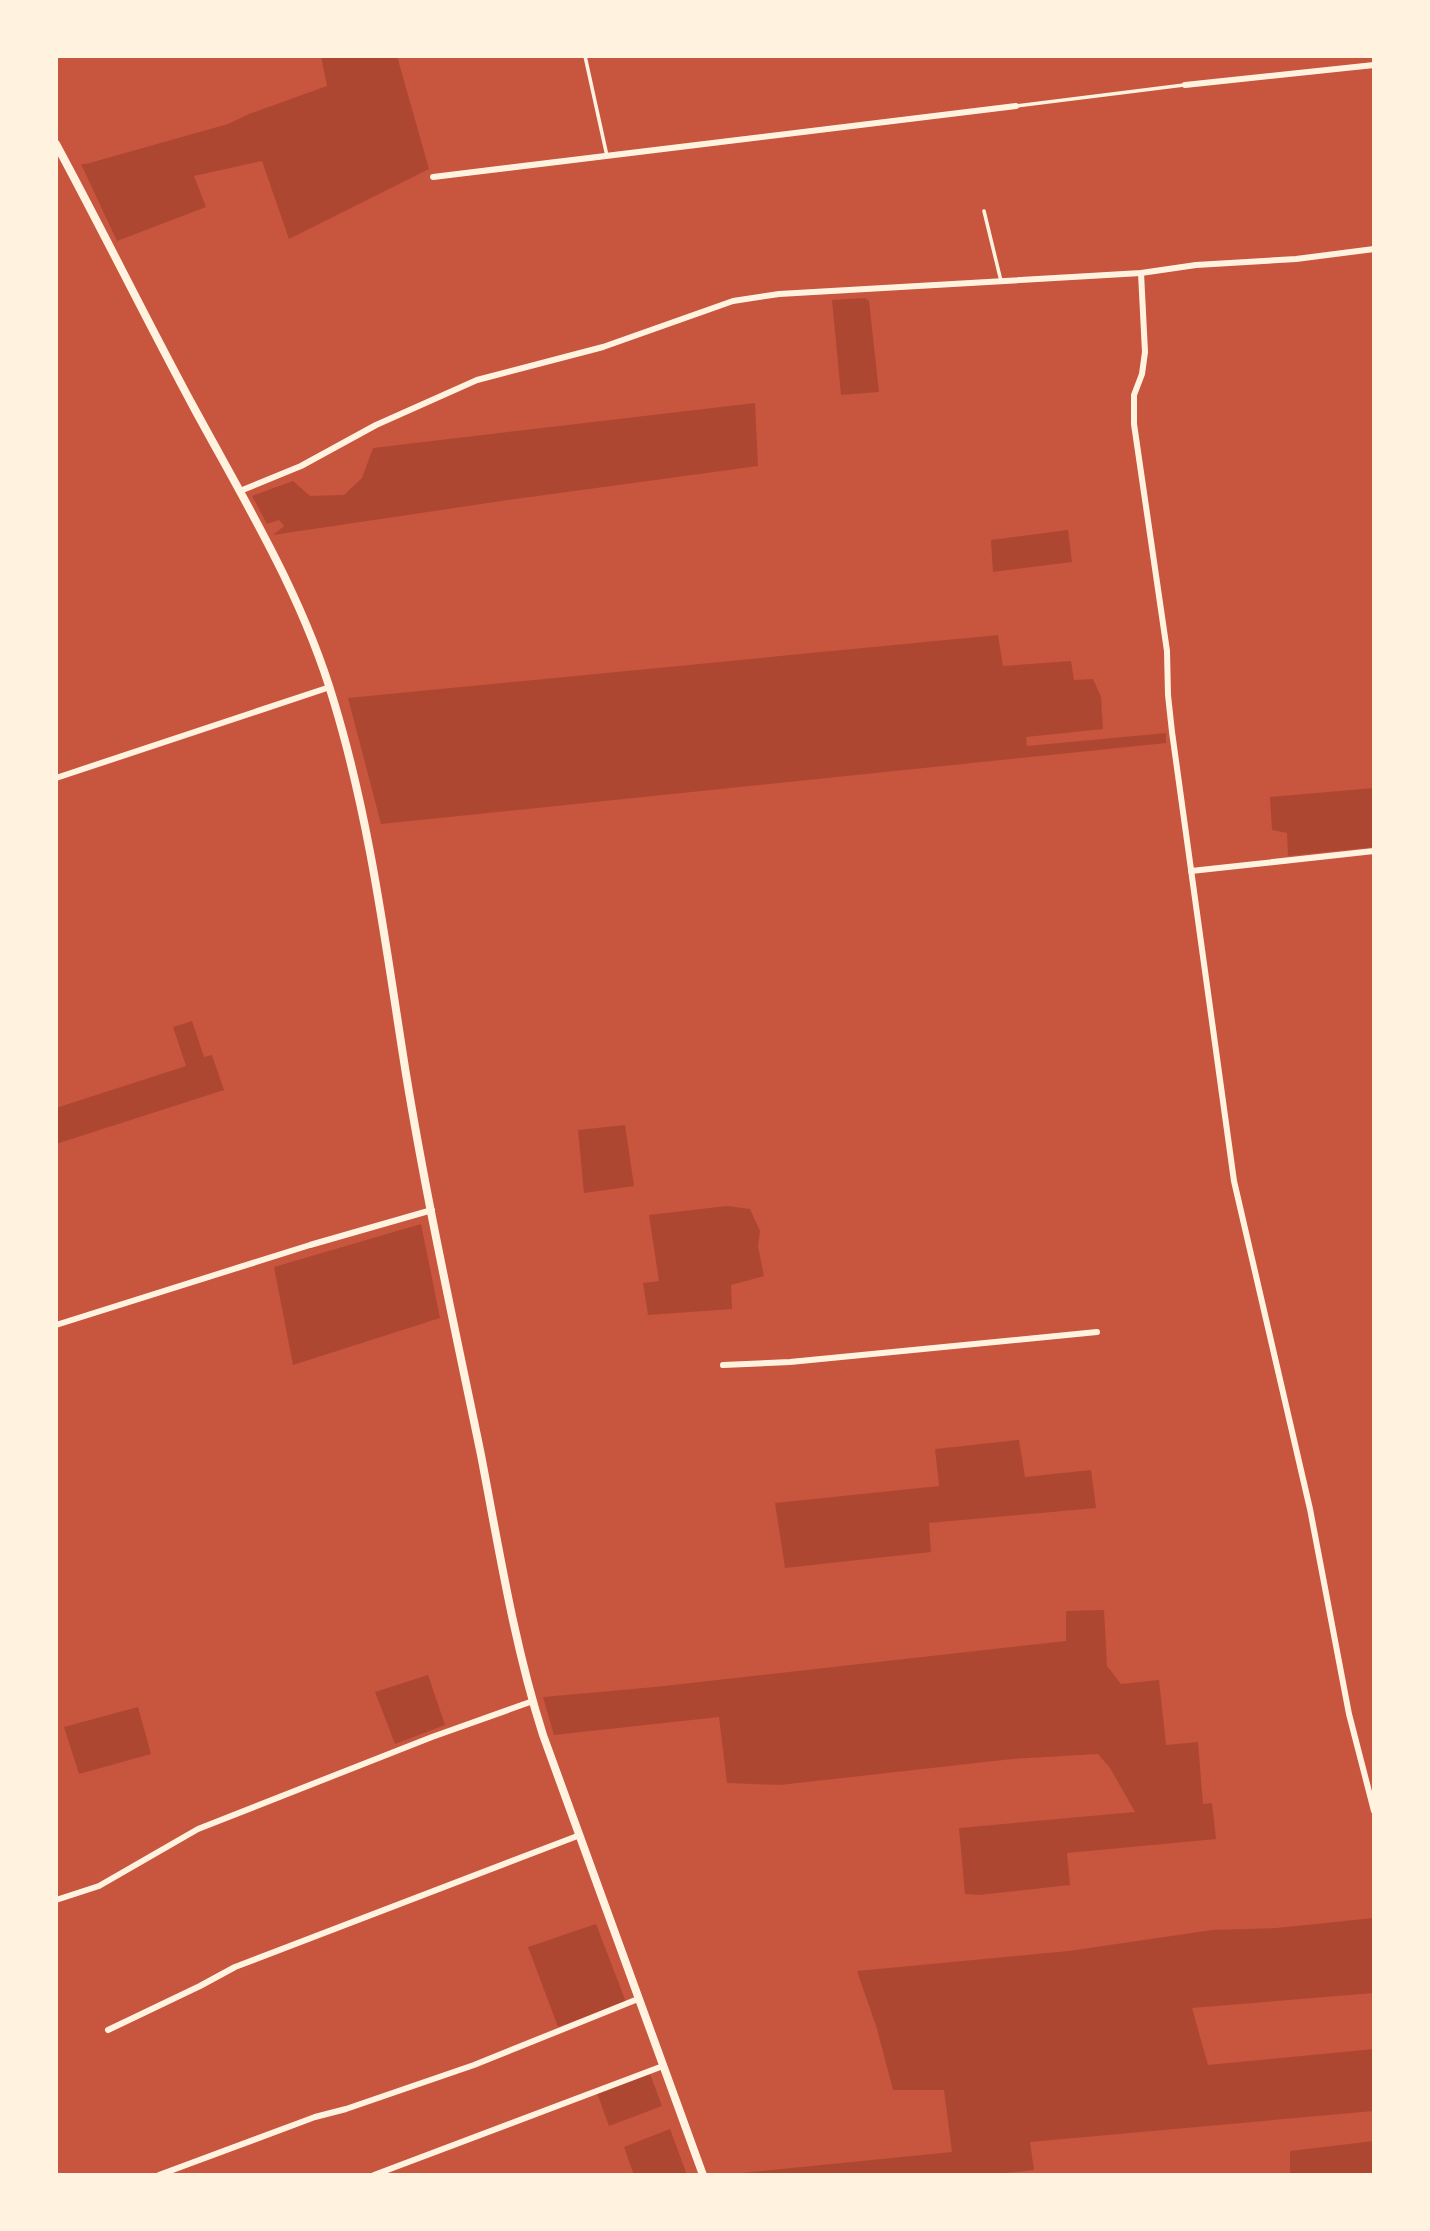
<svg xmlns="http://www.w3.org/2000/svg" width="1430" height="2231" font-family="Arial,sans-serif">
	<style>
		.green { fill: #ae4732 }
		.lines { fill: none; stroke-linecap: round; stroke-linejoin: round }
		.service { stroke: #fff3e0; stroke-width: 3.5 }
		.minor { stroke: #fff3e0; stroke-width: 6 }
		.tertiary { stroke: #fff3e0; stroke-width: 8 }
	</style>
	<rect width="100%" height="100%" fill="#c8553d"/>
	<!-- green -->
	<g class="green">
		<path d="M321,56H397L429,169L289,239L262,161L194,176L206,207L117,241L81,164H86L228,124L249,114L327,86Z"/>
		<path d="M865,298L869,301L879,392L841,395L832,300Z"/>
		<path d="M755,403L758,466L508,500L273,535L284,526L279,520L267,524L252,496L293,481L310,496L344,495L362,478L373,448Z"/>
		<path d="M1068,530L1072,562L993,572L991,540Z"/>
		<path d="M998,635L1003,666L1071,661L1074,680L1093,679L1101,697L1103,729L1026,737L1027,746L1166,733V743L381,824L348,698Z"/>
		<path d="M1374,788V847L1288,856L1287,833L1272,830L1270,797Z"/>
		<path d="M192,1021L204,1057L212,1055L224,1090L56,1144V1108L186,1066L173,1027Z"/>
		<path d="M625,1125L634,1186L584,1193L578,1130Z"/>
		<path d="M727,1206L750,1209L760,1231L758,1246L764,1276L731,1285L732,1309L648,1315L643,1283L659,1281L649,1215Z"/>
		<path d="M421,1224L440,1318L293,1365L274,1267Z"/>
		<path d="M1019,1440L1025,1477L1091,1470L1096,1508L929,1523L931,1552L785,1568L775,1503L939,1486L935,1449Z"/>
		<path d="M1104,1610L1107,1666L1121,1684L1159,1680L1166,1745L1198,1742L1203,1804L1212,1803L1216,1839L1067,1853L1070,1885L979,1895L965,1894L959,1828L1135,1812L1110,1768L1098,1754L1012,1759L780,1785L727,1783L719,1717L554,1735L543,1697L655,1687L1066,1641V1611Z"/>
		<path d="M428,1675L445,1725L395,1744L375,1692Z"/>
		<path d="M138,1707L151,1754L79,1774L64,1727Z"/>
		<path d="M1374,1918V1993L1192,2008L1208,2065L1374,2049V2111L1030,2142L1034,2170L986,2175H722L952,2152L944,2090H893L877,2029L857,1971L1069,1951L1212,1930L1276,1928Z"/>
		<path d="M596,1924L626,2002L558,2027L528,1947Z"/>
		<path d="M650,2074L662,2106L609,2126L597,2093Z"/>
		<path d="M670,2129L687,2175H634L624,2147Z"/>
		<path d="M1374,2141V2175H1290V2151Z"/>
	</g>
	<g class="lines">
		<!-- service -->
		<g class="service">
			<path d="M585,56L607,156"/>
			<path d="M1016,106L1184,85"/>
			<path d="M984,211L1001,281"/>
		</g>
		<!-- minor -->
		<g class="minor">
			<path d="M1185,85L1374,65"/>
			<path d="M433,177L1016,106"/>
			<path d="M1141,273L1145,352L1142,374L1134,395V424L1167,651L1168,695L1172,732L1234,1181L1310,1509L1349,1714L1374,1811"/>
			<path d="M240,491L301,466L376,425L477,380L603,347L733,301L779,294L1141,273L1196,265L1296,259L1374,249"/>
			<path d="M56,778L330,687"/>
			<path d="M1191,871L1374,851"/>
			<path d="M56,1325L310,1245L432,1210"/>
			<path d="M723,1365L790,1362L1097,1332"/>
			<path d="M56,1900L99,1886L198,1829L432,1737L533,1701"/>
			<path d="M108,2030L200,1986L235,1967L580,1835"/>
			<path d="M159,2175L315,2117L346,2109L474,2065L638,1999"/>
			<path d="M374,2175L663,2066"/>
		</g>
		<!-- tertiary -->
		<path class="tertiary" d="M56,144C103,231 146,319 193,406C245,502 303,596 334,702C371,824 386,949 406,1074C427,1202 455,1329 481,1455C499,1549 514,1644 543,1735L703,2175"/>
	</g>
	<!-- border -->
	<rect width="1430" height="2231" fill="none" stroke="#fff3e0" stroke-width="116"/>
</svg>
